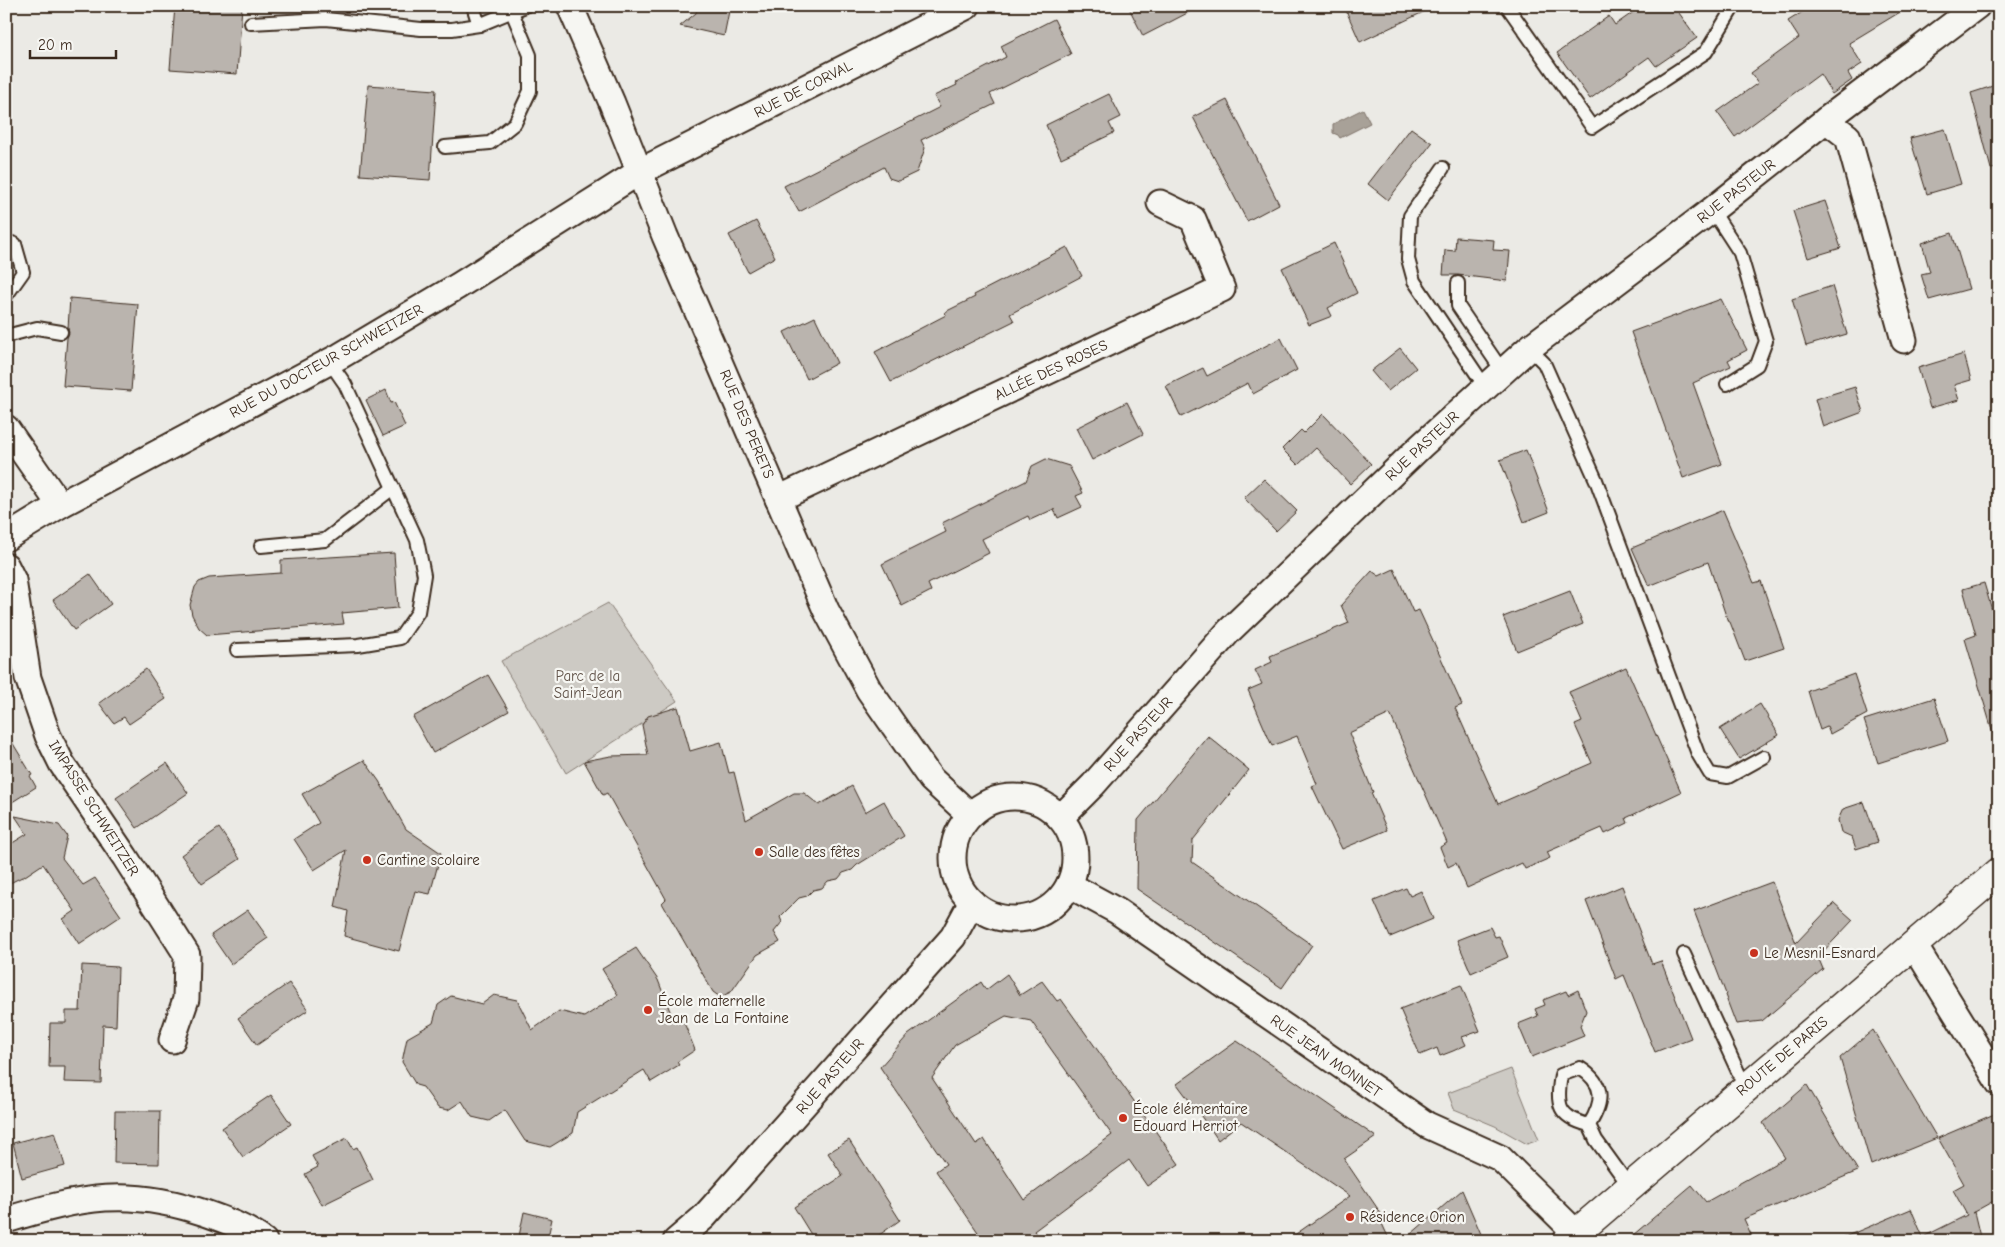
<svg xmlns="http://www.w3.org/2000/svg" width="2005" height="1247" font-family="'Comic Neue',sans-serif">
	<style>
		.green { fill: #cdcac4; stroke: #847a71 }
		.water { fill: #a8a198; stroke: #7c7167 }
		.building { fill: #bab4ae; stroke: #3b2a1e; fill-rule: evenodd }
		.lines { fill: none; stroke-linecap: round; stroke-linejoin: round }
		.lane-casing { stroke: #3b2a1e; stroke-width: 16 }
		.street-casing { stroke: #3b2a1e; stroke-width: 29 }
		.primary-casing { stroke: #3b2a1e; stroke-width: 31 }
		.lane { stroke: #f6f6f2; stroke-width: 12 }
		.street { stroke: #f6f6f2; stroke-width: 25 }
		.primary { stroke: #f6f6f2; stroke-width: 28 }
		.poi-dot { fill: #c8321e; stroke: #f6f6f2; stroke-width: 2 }
		.labels { text-anchor: middle; dominant-baseline: central; stroke-width: 4.5; stroke-linejoin: round; paint-order: stroke }
		.street-label { font-size: 15px; fill: #3b2a1e; stroke: #f6f6f2 }
		.park-label { font-size: 15px; fill: #605248; stroke: #f6f6f2 }
		.poi-label { font-size: 15px; fill: #3b2a1e; stroke: #f6f6f2; text-anchor: start }
	</style>
	<rect width="100%" height="100%" fill="#ebeae5"/>
	<filter id="ink" filterUnits="userSpaceOnUse"><feTurbulence type="fractalNoise" baseFrequency=".02" numOctaves="2"/><feDisplacementMap in="SourceGraphic" scale="10" xChannelSelector="R" yChannelSelector="G"/><feConvolveMatrix kernelMatrix="1 2 1 2 8 2 1 2 1" color-interpolation-filters="sRGB"/></filter>
	<g filter="url(#ink)">
		<!-- green -->
		<g class="green">
			<path d="M608,603L677,701L566,773L501,661Z"/>
			<path d="M1511,1069L1539,1140L1527,1144L1495,1126L1454,1109L1448,1093Z"/>
		</g>
		<!-- water -->
		<path class="water" d="M1363,109L1370,123L1340,138L1338,135L1333,133V124Z"/>
		<!-- building -->
		<g class="building">
			<path d="M175,6H242L237,74L170,69Z"/>
			<path d="M698,6H730L724,36L680,26L696,13Z"/>
			<path d="M1128,6H1201L1143,36Z"/>
			<path d="M1344,6H1436L1360,42Z"/>
			<path d="M1642,6H1674L1697,38L1656,66L1649,57L1590,99L1557,53L1609,16L1615,25Z"/>
			<path d="M1812,6H1910L1849,43L1862,64L1848,73L1852,80L1832,94L1820,74L1735,137L1717,112L1758,83L1751,73L1799,38L1788,21Z"/>
			<path d="M1054,19L1071,54L990,94L995,104L921,140L925,148L917,172L898,181L889,178L884,167L799,212L784,186L940,107L934,96L957,85L956,83L1006,57L1001,46Z"/>
			<path d="M1999,84V168L1991,169L1971,93Z"/>
			<path d="M368,85L436,90L430,180L360,175Z"/>
			<path d="M1109,94L1121,117L1109,123L1114,133L1061,158L1046,125Z"/>
			<path d="M1227,100L1279,204L1247,221L1193,117Z"/>
			<path d="M1411,128L1432,143L1388,200L1368,184Z"/>
			<path d="M1945,129L1961,184L1927,194L1910,138Z"/>
			<path d="M1825,201L1841,248L1808,258L1793,211Z"/>
			<path d="M756,221L775,257L748,272L729,235Z"/>
			<path d="M1952,233L1969,289L1929,300L1921,274L1930,272L1922,243Z"/>
			<path d="M1456,237L1494,240L1493,250L1510,251L1507,281L1458,275H1443L1445,250L1455,251Z"/>
			<path d="M1334,243L1357,293L1328,308L1332,316L1309,325L1282,268Z"/>
			<path d="M1067,247L1082,276L1010,314L1014,321L891,382L875,352L946,315L945,312L975,297L974,295Z"/>
			<path d="M1832,286L1847,334L1806,346L1792,299Z"/>
			<path d="M70,298L138,304L131,391L63,386L67,338L69,333L68,328Z"/>
			<path d="M1721,299L1747,350L1728,360L1731,366L1693,383L1722,464L1683,478L1631,332Z"/>
			<path d="M815,317L837,363L807,379L784,332Z"/>
			<path d="M1281,338L1297,370L1253,394L1248,383L1181,417L1166,386L1203,368L1207,376Z"/>
			<path d="M1400,348L1416,368L1388,391L1371,371Z"/>
			<path d="M1964,354L1971,380L1954,385L1959,400L1930,408L1918,368Z"/>
			<path d="M1855,387L1863,412L1823,427L1815,399Z"/>
			<path d="M386,390L391,403L394,402L405,426L383,436L366,400Z"/>
			<path d="M1127,402L1143,434L1092,460L1076,428Z"/>
			<path d="M1323,414L1371,464L1350,484L1316,448L1298,465L1282,449L1301,430L1304,433Z"/>
			<path d="M1526,450L1549,512L1524,522L1500,460Z"/>
			<path d="M1046,459L1069,466L1083,493L1076,496L1082,507L1058,518L1054,509L1030,520L1028,516L982,539L989,553L928,584L931,591L902,606L882,564L946,532L942,523L1026,481L1032,466Z"/>
			<path d="M1264,479L1297,511L1276,531L1244,498Z"/>
			<path d="M1723,510L1754,583L1761,581L1784,648L1745,661L1730,622H1728L1708,562L1649,586L1632,548Z"/>
			<path d="M394,553L398,608L342,613L344,624L207,635L199,628L192,615L190,605L195,587L199,582L209,578L281,573V560Z"/>
			<path d="M1394,569L1413,612L1419,610L1441,658L1462,705L1455,708L1498,804L1592,763L1575,725L1582,722L1569,692L1626,667L1681,792L1626,818L1628,823L1605,834L1602,828L1547,852L1550,858L1525,869L1522,863L1467,888L1456,863L1448,867L1440,847L1447,843L1390,714L1349,733L1373,792L1371,793L1387,830L1342,849L1312,786L1317,784L1297,736L1272,746L1248,690L1262,684L1255,670L1272,662L1270,656L1349,623L1341,605L1372,571L1379,576Z"/>
			<path d="M90,574L111,604L74,630L53,600Z"/>
			<path d="M1984,583L1997,627H1999V732L1993,733L1965,639L1976,635L1963,589Z"/>
			<path d="M1570,591L1583,624L1517,651L1503,617Z"/>
			<path d="M146,669L166,699L129,724L124,717L114,723L99,703Z"/>
			<path d="M1854,674L1867,714L1830,734L1827,727L1820,730L1808,691Z"/>
			<path d="M488,675L509,711L433,753L413,717Z"/>
			<path d="M1934,698L1948,741L1878,763L1864,720Z"/>
			<path d="M1760,704L1779,735L1739,759L1720,729Z"/>
			<path d="M678,707L690,751L721,742L729,773L734,772L746,820L794,793H804L819,805L852,786L865,812L884,801L904,836L857,865L852,870L843,873L838,879L828,881L822,888L813,890L807,896L799,898L780,917L782,922L774,932L780,942L757,955L731,992L720,997L713,992L662,903L666,899L607,793L603,795L584,761L611,756L648,755L642,725L648,716Z"/>
			<path d="M6,732L32,775L30,776L36,787L6,806Z"/>
			<path d="M1208,736L1249,770L1193,840L1192,862L1312,945L1282,988L1137,889L1138,820Z"/>
			<path d="M364,760L379,781L406,829L441,853L430,894L415,891L399,951L344,936L348,911L335,907L346,850L314,870L294,839L319,823L302,794Z"/>
			<path d="M167,763L188,793L137,828L116,798Z"/>
			<path d="M1864,802L1878,842L1856,849L1852,837L1841,832L1838,820L1843,809Z"/>
			<path d="M15,816L59,825L67,836L62,858L83,885L95,878L121,916L79,944L63,919L75,911L43,864L22,878V877L6,885V847L27,834Z"/>
			<path d="M219,828L240,859L202,884L181,855Z"/>
			<path d="M1772,882L1796,943L1834,903L1853,920L1818,957L1823,969L1815,976L1762,1021L1736,1024L1725,995L1726,994L1694,911Z"/>
			<path d="M1622,886L1652,964L1661,961L1691,1038L1655,1052L1624,975L1616,979L1586,901Z"/>
			<path d="M1406,888L1410,896L1421,891L1433,919L1390,937L1374,901Z"/>
			<path d="M248,910L268,938L231,964L211,935Z"/>
			<path d="M1490,927L1495,937L1499,936L1508,957L1471,973L1457,940Z"/>
			<path d="M636,948L658,980L673,1019L681,1015L695,1050L677,1062L679,1065L651,1082L644,1070L577,1112L573,1133L550,1147L525,1141L505,1110L489,1121L472,1117L462,1101L448,1110L438,1108L423,1087L416,1085L402,1062L407,1038L433,1023L438,1005L451,996L482,1004L494,995L517,1000L532,1030L559,1011L584,1017L618,995L602,969Z"/>
			<path d="M82,965L118,967L116,1026L103,1025L101,1083L64,1082L65,1067H49L50,1023H66V1011H80Z"/>
			<path d="M1007,974L1020,995L1042,981L1057,1001L1061,999L1179,1164L1147,1186L1129,1160L1034,1231L1041,1241H984L936,1171L946,1164L880,1067L908,1035L981,982L986,990ZM1006,1016L1031,1021L1112,1135L1024,1200L984,1139L976,1144L932,1078L955,1045Z"/>
			<path d="M289,983L308,1010L257,1045L238,1018Z"/>
			<path d="M1461,985L1480,1031L1462,1037L1466,1045L1453,1051L1440,1056L1437,1048L1420,1055L1400,1009Z"/>
			<path d="M1578,990L1586,1011L1580,1026L1584,1036L1532,1057L1518,1024L1538,1016L1535,1009L1545,1005L1543,1000L1566,991L1568,995Z"/>
			<path d="M1873,1030L1937,1138L1871,1165L1840,1058Z"/>
			<path d="M1237,1041L1376,1137L1344,1159L1384,1218L1378,1215L1390,1241H1286L1350,1196L1241,1122L1218,1140L1212,1131L1177,1084Z"/>
			<path d="M1807,1085L1858,1171L1744,1219L1754,1241H1626L1692,1185L1706,1202L1785,1158L1763,1123Z"/>
			<path d="M271,1095L291,1124L243,1157L222,1128Z"/>
			<path d="M115,1111H160L159,1164L114,1163Z"/>
			<path d="M1999,1112V1198L1972,1213L1974,1212L1981,1241H1835L1911,1209L1923,1237L1967,1215L1953,1190L1964,1184L1938,1138Z"/>
			<path d="M55,1132L65,1166L22,1178L13,1143Z"/>
			<path d="M347,1138L353,1149L357,1147L373,1180L322,1205L305,1174L318,1167L312,1156Z"/>
			<path d="M849,1140L900,1220L871,1241H815L794,1207L843,1176L828,1153Z"/>
			<path d="M1462,1190L1484,1241H1403Z"/>
			<path d="M524,1212L552,1219L547,1241H518Z"/>
		</g>
		<g class="lines">
			<defs>
				<g id="lane">
					<path d="M473,6L479,25"/>
					<path d="M1507,6L1592,127L1706,52L1734,6"/>
					<path d="M251,23L326,19L421,29H452L479,25L525,6"/>
					<path d="M445,147L490,143L515,123L530,91V55L512,12"/>
					<path d="M1443,168L1410,216L1408,259L1414,281L1486,388"/>
					<path d="M1712,210L1740,253L1766,341L1757,365L1727,384"/>
					<path d="M6,241L15,244L23,272L6,296"/>
					<path d="M1458,283V306L1503,372"/>
					<path d="M6,336L37,328L61,332"/>
					<path d="M1529,348L1544,363L1596,480L1698,754L1710,774L1728,777L1764,757"/>
					<path d="M261,546L325,540L393,488"/>
					<path d="M237,650L358,645L400,638L418,612L424,575L417,540L345,384L329,361"/>
					<path d="M1684,954L1745,1087"/>
					<path d="M1589,1125C1558,1117 1556,1105 1561,1075L1580,1068C1605,1084 1604,1101 1589,1125L1596,1140L1630,1187"/>
				</g>
				<g id="street">
					<path d="M570,6L612,103L665,236L826,610L869,690L931,779L970,815"/>
					<path d="M1826,120L1848,137L1904,340"/>
					<path d="M6,428L60,505"/>
					<path d="M778,499L1222,289L1193,219L1160,203"/>
					<path d="M6,538L60,505L340,356L458,286L639,172L967,6"/>
					<path d="M6,566L13,580L28,678L48,736L62,764L125,857L187,955L186,999L172,1040"/>
					<circle cx="1014" cy="858" r="61"/>
					<path d="M1060,818L1093,785L1229,631L1421,446L1529,348L1712,210L1826,120L1977,6"/>
					<path d="M1069,885L1117,911L1427,1125L1500,1158L1584,1241"/>
					<path d="M1914,945L1999,1083"/>
					<path d="M6,1220C81,1197 129,1187 205,1213C225,1220 247,1228 264,1241"/>
					<path d="M676,1241L704,1217L953,937L972,902"/>
				</g>
				<path id="primary" d="M1567,1241L1999,872"/>
			</defs>
			<!-- lane casing -->
			<use href="#lane" class="lane-casing"/>
			<!-- street casing -->
			<use href="#street" class="street-casing"/>
			<!-- primary casing -->
			<use href="#primary" class="primary-casing"/>
			<!-- lane -->
			<use href="#lane" class="lane"/>
			<!-- street -->
			<use href="#street" class="street"/>
			<!-- primary -->
			<use href="#primary" class="primary"/>
		</g>
	</g>
	<!-- markers -->
	<g class="poi-dot">
		<circle cx="759" cy="852" r="5"/>
		<circle cx="367" cy="860" r="5"/>
		<circle cx="1754" cy="953" r="5"/>
		<circle cx="648" cy="1010" r="5"/>
		<circle cx="1123" cy="1118" r="5"/>
		<circle cx="1350" cy="1217" r="5"/>
	</g>
	<g class="labels">
		<!-- street labels -->
		<g class="street-label">
			<text transform="translate(803 89) rotate(-27)">RUE DE CORVAL</text>
			<text transform="translate(1736 191) rotate(-38)">RUE PASTEUR</text>
			<text transform="translate(326 361) rotate(-29)">RUE DU DOCTEUR SCHWEITZER</text>
			<text transform="translate(1051 370) rotate(-25)">ALLÉE DES ROSES</text>
			<text transform="translate(747 424) rotate(67)">RUE DES PERETS</text>
			<text transform="translate(1422 446) rotate(-43)">RUE PASTEUR</text>
			<text transform="translate(1138 734) rotate(-48)">RUE PASTEUR</text>
			<text transform="translate(94 808) rotate(58)">IMPASSE SCHWEITZER</text>
			<text transform="translate(1326 1056) rotate(35)">RUE JEAN MONNET</text>
			<text transform="translate(1782 1056) rotate(-40)">ROUTE DE PARIS</text>
			<text transform="translate(830 1076) rotate(-49)">RUE PASTEUR</text>
		</g>
		<!-- park labels -->
		<g class="park-label">
			<text x="588" y="676">Parc de la<tspan x="588" dy="17">Saint-Jean</tspan></text>
		</g>
		<!-- poi labels -->
		<g class="poi-label">
			<text x="769" y="852">Salle des fêtes</text>
			<text x="377" y="860">Cantine scolaire</text>
			<text x="1764" y="953">Le Mesnil-Esnard</text>
			<text x="658" y="1001">École maternelle<tspan x="658" dy="17">Jean de La Fontaine</tspan></text>
			<text x="1133" y="1109">École élémentaire<tspan x="1133" dy="17">Edouard Herriot</tspan></text>
			<text x="1360" y="1217">Résidence Orion</text>
		</g>
	</g>
	<!-- margin -->
	<rect width="2005" height="1247" fill="none" stroke="#f6f6f2" stroke-width="25"/>
	<rect x="12" y="12" width="1980" height="1222" fill="none" stroke="#3b2a1e" stroke-width="2" filter="url(#ink)"/>
	<!-- scale -->
	<path d="M30 50v8h86v-8" fill="none" stroke="#3b2a1e" stroke-width="2.5"/>
	<text x="38" y="50" font-size="15" fill="#3b2a1e" stroke="#f6f6f2" stroke-width="4" paint-order="stroke">20 m</text>
</svg>
